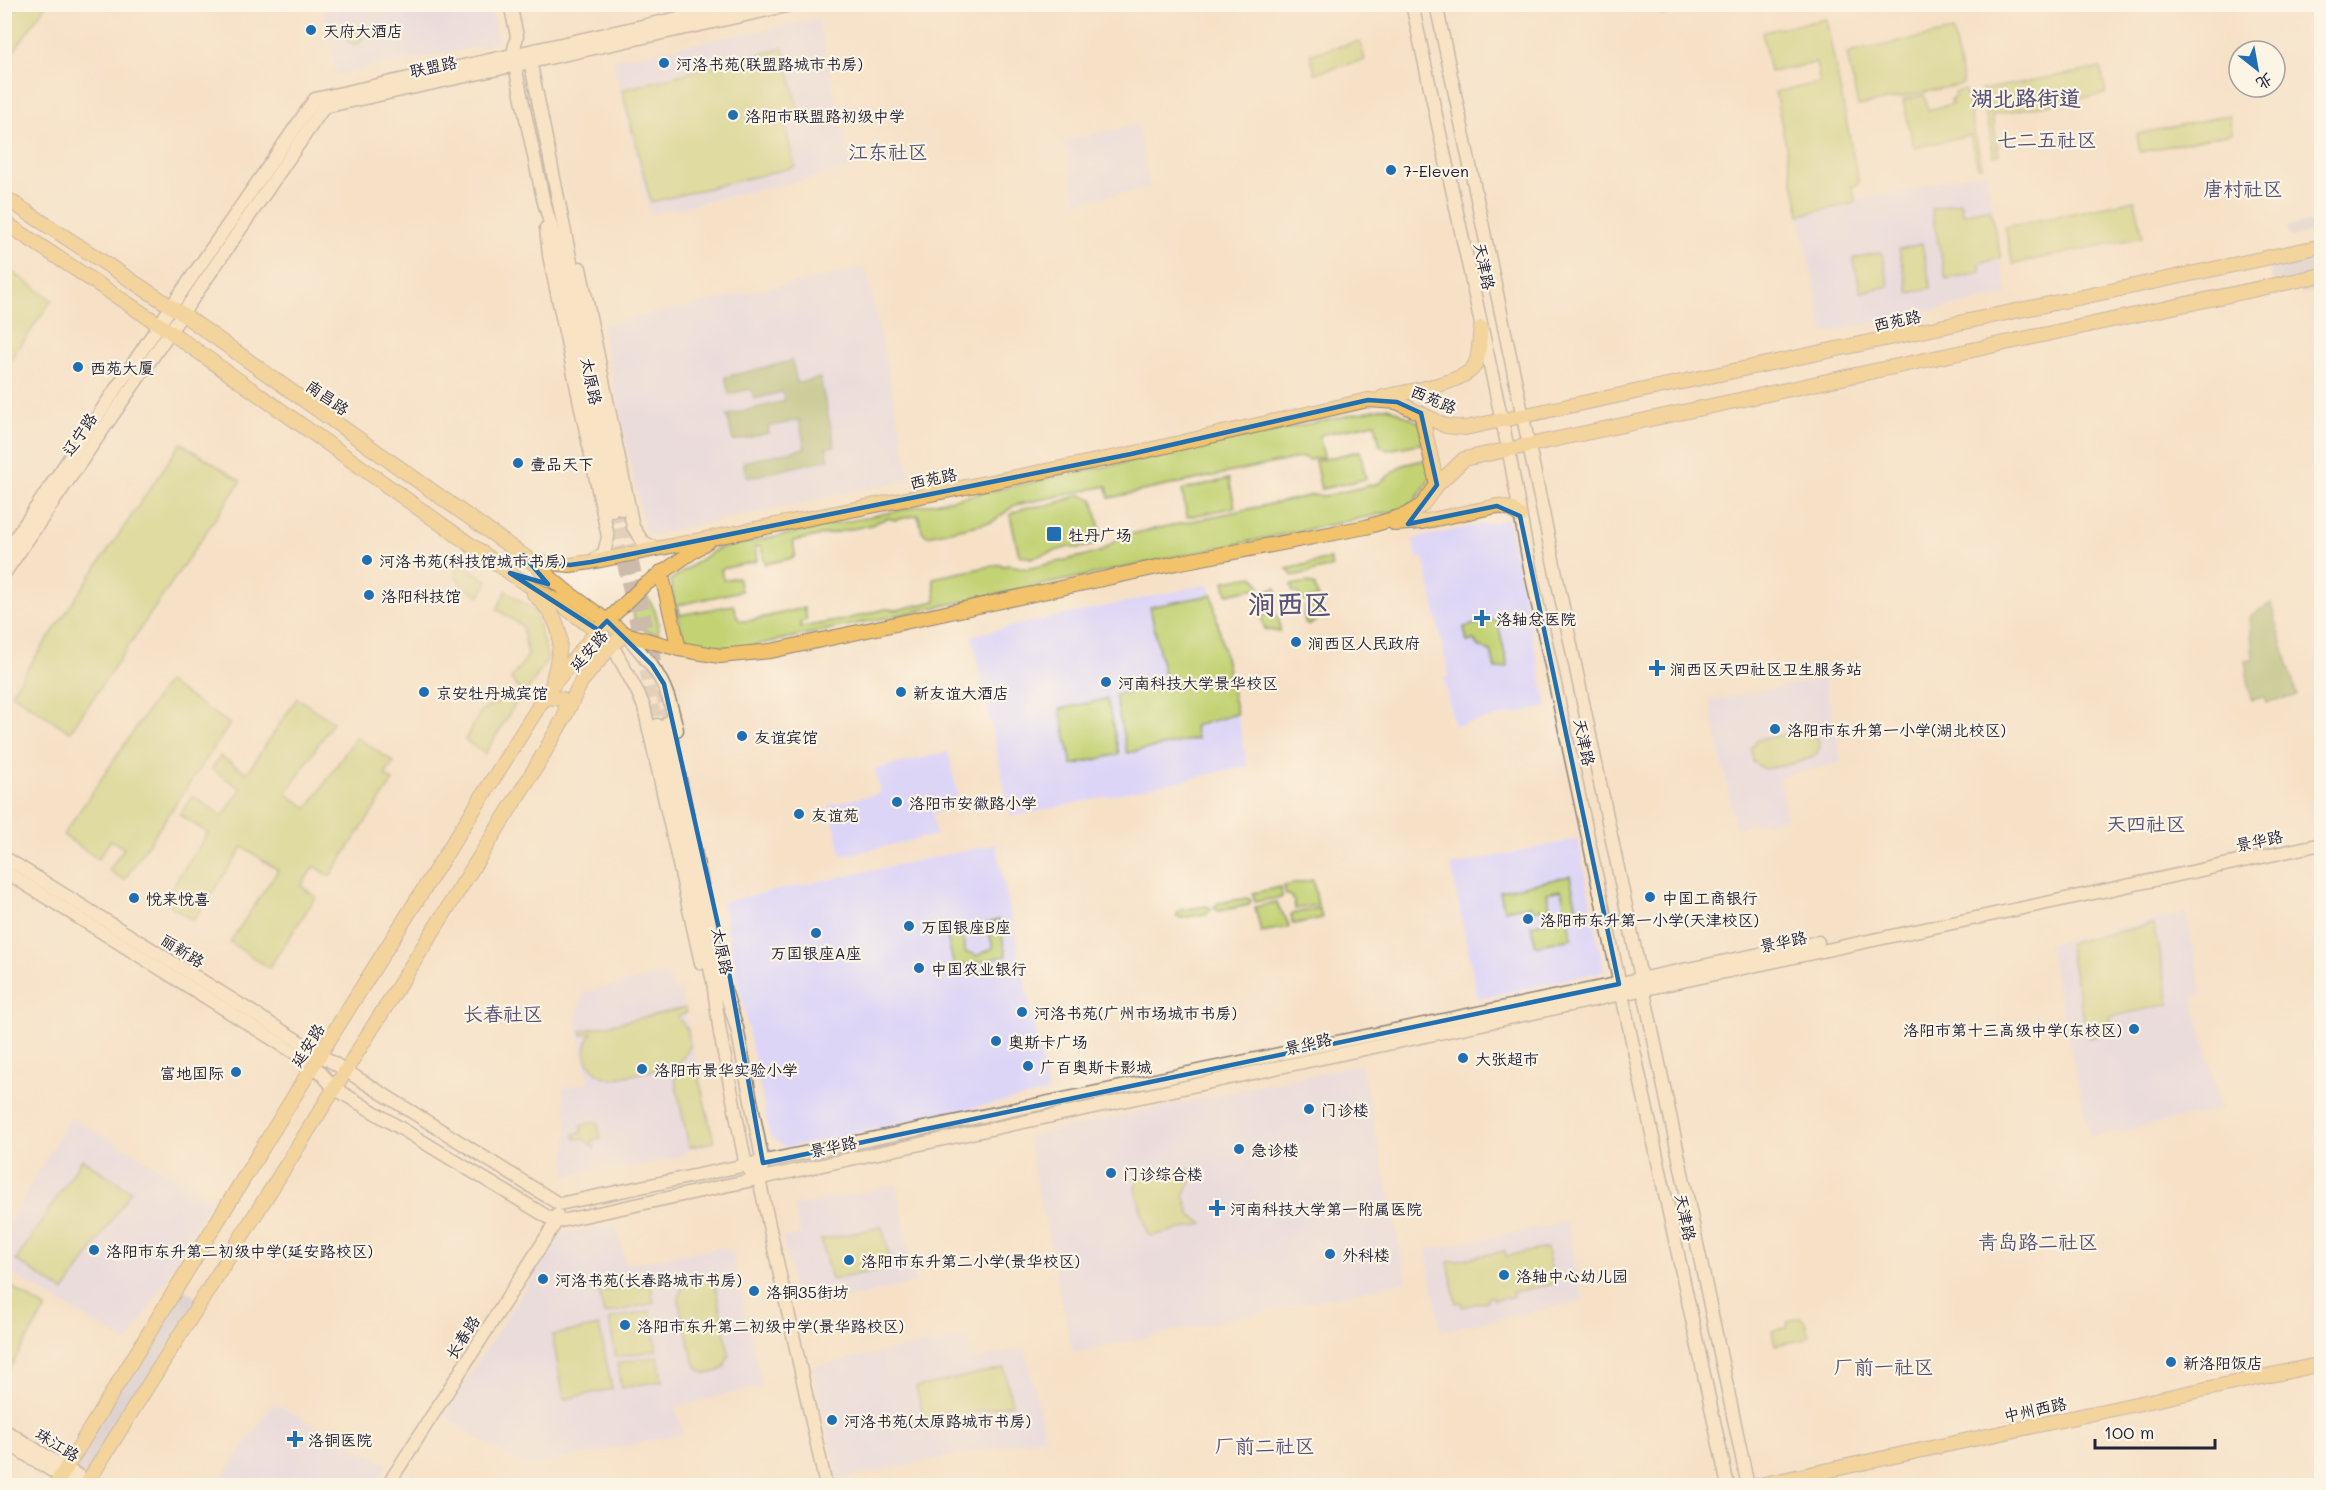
<svg xmlns="http://www.w3.org/2000/svg" width="2326" height="1490" font-family="Mali,'LXGW WenKai TC',sans-serif">
	<style>
		.built { fill: #ddd5f6 }
		.industrial { fill: #c2c1dc }
		.green { fill: #c3d273; stroke: #727a57; stroke-width: 1.5; fill-rule: evenodd }
		.forest { fill: #9ab465; stroke: #5e6b50; stroke-width: 1.5 }
		.lines { fill: none; stroke-linecap: round; stroke-linejoin: round }
		.secondary-tunnel { stroke: #ccbbab; stroke-width: 12; stroke-dasharray: 12 6; stroke-linecap: butt }
		.secondary-casing { stroke: #8c8281; stroke-width: 15 }
		.primary-casing { stroke: #8c8281; stroke-width: 16 }
		.secondary { stroke: #fae7c3; stroke-width: 12 }
		.primary { stroke: #f2c36a; stroke-width: 14 }
		.marked { fill: none; stroke: #1f6fb2; stroke-width: 4.5; stroke-linejoin: round }
		.poi-dot { fill: #1f6fb2; stroke: #fcf5e5; stroke-width: 2 }
		.labels { text-anchor: middle; dominant-baseline: central; stroke-width: 4.5; stroke-linejoin: round; paint-order: stroke }
		.poi-label { font-size: 16px; fill: #22223b; stroke: #fcf5e5; text-anchor: start }
		.street-label { font-size: 16px; fill: #22223b; stroke: #fcf5e5 }
		.quarter-label { font-size: 20px; fill: #57537a; stroke: #fcf5e5 }
		.district-label { font-size: 22px; font-weight: bold; fill: #57537a; stroke: #fcf5e5 }
		.town-label { font-size: 28px; font-weight: bold; fill: #57537a; stroke: #fcf5e5 }
	</style>
	<rect width="100%" height="100%" fill="#fcf5e5"/>
	<filter id="ink" filterUnits="userSpaceOnUse"><feTurbulence type="fractalNoise" baseFrequency=".0167" numOctaves="2"/><feDisplacementMap in="SourceGraphic" scale="12" xChannelSelector="R" yChannelSelector="G"/><feConvolveMatrix kernelMatrix="1 2 1 2 8 2 1 2 1" color-interpolation-filters="sRGB"/></filter>
	<filter id="wash" filterUnits="userSpaceOnUse"><feTurbulence type="fractalNoise" baseFrequency=".008" numOctaves="4" result="noise"/><feDisplacementMap in="SourceGraphic" scale="24" xChannelSelector="R" yChannelSelector="G"/><feGaussianBlur stdDeviation="1.35" result="paint"/><feColorMatrix in="noise" values="0 0 0 0 0 0 0 0 0 0 0 0 0 0 0 0 0 1.4 0 .05"/><feComposite in="paint" operator="in"/></filter>
	<g filter="url(#wash)">
		<rect width="100%" height="100%" fill="#f6e1c7"/>
		<!-- built -->
		<g class="built">
			<path d="M267,4H306V5L268,12Z"/>
			<path d="M322,5H490L499,42L336,75Z"/>
			<path d="M818,19L851,169L650,214L613,60Z"/>
			<path d="M1138,125L1150,187L1076,203L1063,141Z"/>
			<path d="M1986,172L2007,295L1824,333L1799,211Z"/>
			<path d="M866,268L911,480L646,536L601,324Z"/>
			<path d="M1508,519L1547,707L1454,726L1444,678L1449,676L1424,558L1417,559L1413,539Z"/>
			<path d="M1209,584L1248,766L1011,817L972,635Z"/>
			<path d="M1825,678L1842,763L1779,777L1787,818L1736,828L1709,701Z"/>
			<path d="M948,752L958,796L950,799L952,809L932,814L936,835L842,856L829,805L880,793L875,769Z"/>
			<path d="M1578,839L1604,971L1478,999L1451,866Z"/>
			<path d="M996,844L1048,1092L786,1148L770,1136L722,902Z"/>
			<path d="M2186,913L2203,995L2193,998L2222,1110L2090,1137L2048,944Z"/>
			<path d="M669,973L674,992L680,989L715,1144L685,1151L686,1155L613,1171L608,1168L565,1176L568,1131L563,1088L589,1082L576,1021L584,992Z"/>
			<path d="M2321,1040H2322L2321,1099L2309,1043Z"/>
			<path d="M1361,1064L1407,1281L1073,1353L1027,1136Z"/>
			<path d="M71,1117L213,1199L128,1343L5,1270V1229Z"/>
			<path d="M896,1185L916,1283L818,1305L814,1289L794,1292L783,1237L800,1234L794,1206Z"/>
			<path d="M1567,1222L1583,1301L1441,1331L1426,1250Z"/>
			<path d="M616,1224L626,1264L724,1247L733,1254L762,1386L676,1407L683,1434L525,1467L443,1416L561,1233Z"/>
			<path d="M968,1335L974,1359L1025,1348L1046,1437L838,1479L812,1367Z"/>
			<path d="M274,1403L388,1465L375,1485H217Z"/>
		</g>
		<!-- industrial -->
		<g class="industrial">
			<path d="M2321,220V230L2290,237L2287,226Z"/>
			<path d="M2321,250V275L2273,285L2268,261Z"/>
			<path d="M2321,279V290L2302,294L2300,284Z"/>
			<path d="M179,1287L199,1299L84,1485L56,1486Z"/>
		</g>
		<!-- green -->
		<g class="green">
			<path d="M23,4L46,5L10,57L5,54V14Z"/>
			<path d="M1660,5H1686L1687,10L1662,15Z"/>
			<path d="M1826,19L1859,184L1852,186L1856,203L1800,215L1775,92L1820,83L1816,63L1770,72L1762,32Z"/>
			<path d="M361,27L362,41L356,45L347,41L344,30Z"/>
			<path d="M1953,31L1963,84L1858,106L1847,53Z"/>
			<path d="M1360,41L1365,60L1315,73L1310,54Z"/>
			<path d="M783,48L800,116L784,122L795,167L651,202L622,90Z"/>
			<path d="M2101,68L2106,94L1992,115L1999,155L1994,156L1981,90Z"/>
			<path d="M1965,90L1982,166L1978,167L1970,135L1914,148L1903,100L1924,95L1928,110L1952,104L1951,98L1955,97L1954,92Z"/>
			<path d="M2229,115L2232,133L2140,152L2137,134Z"/>
			<path d="M2135,200L2143,237L2013,264L2005,227Z"/>
			<path d="M1960,202L1963,214L1990,208L2001,258L1979,263L1981,272L1946,279L1931,209Z"/>
			<path d="M1922,244L1931,288L1909,293L1899,249Z"/>
			<path d="M1882,252L1889,286L1861,292L1853,258Z"/>
			<path d="M5,267L52,300L5,368Z"/>
			<path d="M1388,407L1420,423L1433,475L1410,508L736,649L683,642L670,580L717,549ZM1375,423L1380,445L1387,450L1424,443L1428,459L1403,465L1379,483L1325,496L1313,495L1122,536L1100,552L1027,569L1010,565L1002,566L1001,564L933,578L936,601L897,610L886,609L843,620L801,627L800,622L807,620L804,608L748,621H741L738,618L733,605L680,615L678,605L741,591L738,577L723,580L721,569L757,561L755,547L761,546L765,564L793,558L795,555L793,541L871,525L887,518L895,520L918,515L922,531L927,536L992,522L1015,505L1107,486L1109,498L1303,457L1309,460L1324,457L1319,435Z"/>
			<path d="M181,443L241,481L70,732L11,693Z"/>
			<path d="M1360,451L1366,479L1321,489L1315,461Z"/>
			<path d="M1229,479L1235,507L1187,517L1182,490Z"/>
			<path d="M1081,495L1093,499L1102,538L1091,546L1080,548L1069,547L1031,558L1019,555L1010,515C1027,504 1035,508 1053,504C1063,502 1071,497 1081,495Z"/>
			<path d="M455,559L488,581L480,596C462,585 453,583 455,559Z"/>
			<path d="M1330,559L1332,567L1293,576L1287,569Z"/>
			<path d="M1254,576L1261,587L1227,594L1224,581Z"/>
			<path d="M1308,582L1315,586L1318,597L1304,601L1297,593L1293,592L1291,585Z"/>
			<path d="M1276,588L1278,595L1274,607L1260,610L1258,596L1261,592Z"/>
			<path d="M506,591L535,611L548,659L524,695L511,679L528,656L522,626L497,609Z"/>
			<path d="M643,592C654,606 660,617 658,636L637,626C631,611 631,604 643,592Z"/>
			<path d="M1212,595L1237,714L1194,726L1197,739L1127,753L1115,695L1166,684L1150,607Z"/>
			<path d="M1320,603C1323,617 1321,619 1309,625L1305,624L1304,612L1306,606Z"/>
			<path d="M1274,613L1279,619L1280,632L1265,629L1261,616Z"/>
			<path d="M1497,619L1508,667L1495,669L1491,651L1478,647L1474,640L1467,642L1464,627Z"/>
			<path d="M167,682L230,724L124,880L109,870L124,848L111,840L98,859L63,835Z"/>
			<path d="M297,698L333,722L286,794L308,808L356,737L394,762L385,775L393,781L330,876L314,866L301,886L316,897L269,968L230,942L278,870L243,847L193,921L163,900L208,833L180,815L192,796L223,816L241,789L212,769L220,756L247,773Z"/>
			<path d="M506,698L516,703L485,754L465,740L481,711Z"/>
			<path d="M1107,699L1119,754L1072,765L1060,709Z"/>
			<path d="M1803,731L1814,734C1838,761 1779,766 1764,769L1753,762L1751,748L1757,740Z"/>
			<path d="M1570,876L1578,914L1567,917L1572,938L1536,946L1531,925L1567,917L1561,890L1547,893L1550,907L1532,911L1531,905L1504,910L1500,891Z"/>
			<path d="M1313,880L1318,905L1295,909L1294,901L1290,895H1286L1284,886Z"/>
			<path d="M1281,887L1282,897L1255,902L1253,893Z"/>
			<path d="M1247,898L1251,900L1249,905L1219,911L1214,908L1218,903Z"/>
			<path d="M1277,902C1279,912 1287,916 1289,927L1261,932L1255,907Z"/>
			<path d="M1207,906L1211,909L1208,913L1183,918L1177,917V914L1181,910Z"/>
			<path d="M1319,908L1322,918L1293,924L1291,914Z"/>
			<path d="M999,920L1006,956L954,967L946,931L960,928L966,953H972L977,956L993,948L987,923Z"/>
			<path d="M2153,924L2170,1004L2109,1017L2112,1033L2088,1038L2068,943Z"/>
			<path d="M685,1008L686,1013L677,1016L688,1030L690,1047L678,1065L612,1079C590,1074 577,1054 592,1033L582,1035L581,1031Z"/>
			<path d="M696,1066L714,1142L689,1147L673,1070Z"/>
			<path d="M597,1122L601,1138L592,1140L594,1148L583,1138L575,1139L574,1134L582,1132L581,1125Z"/>
			<path d="M82,1159L131,1191L64,1292L16,1260Z"/>
			<path d="M1199,1168L1184,1195L1191,1216L1204,1224L1151,1236L1148,1234L1135,1188L1138,1179Z"/>
			<path d="M882,1227L892,1267L831,1280L821,1240Z"/>
			<path d="M1547,1248L1554,1284L1512,1292L1513,1297L1494,1300L1493,1296L1487,1297V1301L1462,1307L1461,1302L1456,1303L1448,1262L1505,1251L1506,1256Z"/>
			<path d="M697,1278L710,1281L716,1289L729,1354L724,1368C693,1387 691,1351 686,1330C684,1320 678,1307 679,1298C680,1288 688,1281 697,1278Z"/>
			<path d="M650,1282L654,1303L604,1314L599,1293Z"/>
			<path d="M5,1283L46,1308L5,1376Z"/>
			<path d="M650,1311L657,1350L616,1357L609,1319Z"/>
			<path d="M1801,1318L1805,1322L1809,1336L1805,1339L1775,1345L1772,1331L1788,1327L1787,1321Z"/>
			<path d="M599,1326L612,1389L564,1399L552,1335Z"/>
			<path d="M658,1356L662,1381L621,1388L617,1363Z"/>
			<path d="M1004,1368L1012,1404L925,1423L916,1387Z"/>
		</g>
		<!-- forest -->
		<g class="forest">
			<path d="M792,361L797,383L820,378L835,446L826,448L829,459L747,478L743,462L805,448L799,420L768,427L769,433L733,441L727,415L785,401L782,392L754,399L751,389L729,394L725,377Z"/>
			<path d="M2271,603L2297,696L2267,702L2265,697L2251,700L2245,661L2253,660L2250,616Z"/>
		</g>
	</g>
	<g filter="url(#ink)">
		<g class="lines">
			<!-- secondary-tunnel -->
			<g class="secondary-tunnel">
				<path d="M621,509L658,674"/>
				<path d="M612,511L657,725"/>
				<path d="M661,691L668,722"/>
			</g>
			<defs>
				<g id="secondary">
					<path d="M510,4L517,36L513,54L515,66L543,199L560,256L612,511"/>
					<path d="M1412,4L1510,458L1530,568L1728,1486"/>
					<path d="M1436,4L1748,1486"/>
					<path d="M529,55L621,509"/>
					<path d="M546,228L549,255L608,537L604,553L591,562"/>
					<path d="M580,268L633,527L643,542L658,549"/>
					<path d="M4,555L171,307L315,99L741,4"/>
					<path d="M4,574L324,107L795,4"/>
					<path d="M625,634C657,670 667,682 677,730"/>
					<path d="M612,645L638,693L644,707L701,963"/>
					<path d="M668,722L722,981L737,1028L763,1163L759,1179L826,1486"/>
					<path d="M657,725L713,982L720,1033L746,1166L751,1172"/>
					<path d="M4,857L559,1204L1818,942"/>
					<path d="M4,871L314,1065L334,1088L556,1222C1145,1099 1732,965 2322,844"/>
					<path d="M4,1430L95,1486"/>
					<path d="M4,1441L76,1486"/>
					<path d="M387,1486L556,1222L557,1215"/>
				</g>
				<g id="primary">
					<path d="M4,197L181,313L531,561L566,591L625,634L679,649L720,656L771,651L1176,563L1366,527L1406,515L1422,505L1437,485L1464,459L2322,275"/>
					<path d="M4,222L169,331L520,580L558,602L602,635"/>
					<path d="M1383,397C1404,392 1465,384 1475,365C1480,356 1479,339 1481,328"/>
					<path d="M1421,413L1437,485"/>
					<path d="M1395,524L1422,522L1497,506L1511,509L1520,516"/>
					<path d="M531,561L570,565L591,562L1131,454L1368,400L1397,402L1446,426L1465,428L2322,246"/>
					<path d="M661,572L679,649"/>
					<path d="M534,594C566,625 563,640 553,680"/>
					<path d="M542,701L549,697L562,699L566,704L565,716"/>
					<path d="M55,1486L320,1054L551,687L598,630L643,586L708,541"/>
					<path d="M85,1486L536,767L565,716L581,682L612,645L625,634"/>
					<path d="M1755,1486L2322,1364"/>
				</g>
			</defs>
			<!-- secondary casing -->
			<use href="#secondary" class="secondary-casing"/>
			<!-- primary casing -->
			<use href="#primary" class="primary-casing"/>
			<!-- secondary -->
			<use href="#secondary" class="secondary"/>
			<!-- primary -->
			<use href="#primary" class="primary"/>
		</g>
	</g>
	<!-- marked area -->
	<path d="M0 0H2326V1490H0ZM1368,400L1397,402L1421,413L1437,485L1408,524L1497,506L1520,516L1619,984L763,1163L730,978L664,684L652,665L607,621L598,630L510,573L548,584L523,555L531,561L570,565L591,562L1131,454Z" fill="#f6e1c7" fill-opacity=".55" fill-rule="evenodd"/>
	<path class="marked" d="M1368,400L1397,402L1421,413L1437,485L1408,524L1497,506L1520,516L1619,984L763,1163L730,978L664,684L652,665L607,621L598,630L510,573L548,584L523,555L531,561L570,565L591,562L1131,454Z"/>
	<!-- markers -->
	<g class="poi-dot">
		<circle cx="311" cy="30" r="6"/>
		<circle cx="664" cy="63" r="6"/>
		<circle cx="733" cy="115" r="6"/>
		<circle cx="1391" cy="170" r="6"/>
		<circle cx="78" cy="367" r="6"/>
		<circle cx="518" cy="463" r="6"/>
		<rect x="1046" y="526" width="16" height="16" rx="3"/>
		<circle cx="367" cy="560" r="6"/>
		<circle cx="369" cy="595" r="6"/>
		<path d="M1479 609h6v6h6v6h-6v6h-6v-6h-6v-6h6z"/>
		<circle cx="1296" cy="642" r="6"/>
		<path d="M1654 659h6v6h6v6h-6v6h-6v-6h-6v-6h6z"/>
		<circle cx="1106" cy="682" r="6"/>
		<circle cx="424" cy="692" r="6"/>
		<circle cx="901" cy="692" r="6"/>
		<circle cx="1775" cy="729" r="6"/>
		<circle cx="742" cy="736" r="6"/>
		<circle cx="897" cy="802" r="6"/>
		<circle cx="799" cy="814" r="6"/>
		<circle cx="1650" cy="897" r="6"/>
		<circle cx="134" cy="898" r="6"/>
		<circle cx="1528" cy="919" r="6"/>
		<circle cx="909" cy="926" r="6"/>
		<circle cx="816" cy="933" r="6"/>
		<circle cx="919" cy="968" r="6"/>
		<circle cx="1022" cy="1012" r="6"/>
		<circle cx="2134" cy="1029" r="6"/>
		<circle cx="996" cy="1041" r="6"/>
		<circle cx="1463" cy="1058" r="6"/>
		<circle cx="1028" cy="1066" r="6"/>
		<circle cx="642" cy="1069" r="6"/>
		<circle cx="236" cy="1072" r="6"/>
		<circle cx="1309" cy="1109" r="6"/>
		<circle cx="1239" cy="1149" r="6"/>
		<circle cx="1111" cy="1173" r="6"/>
		<path d="M1214 1199h6v6h6v6h-6v6h-6v-6h-6v-6h6z"/>
		<circle cx="94" cy="1250" r="6"/>
		<circle cx="1330" cy="1254" r="6"/>
		<circle cx="849" cy="1260" r="6"/>
		<circle cx="1504" cy="1275" r="6"/>
		<circle cx="543" cy="1279" r="6"/>
		<circle cx="754" cy="1291" r="6"/>
		<circle cx="625" cy="1325" r="6"/>
		<circle cx="2171" cy="1362" r="6"/>
		<circle cx="832" cy="1420" r="6"/>
		<path d="M292 1430h6v6h6v6h-6v6h-6v-6h-6v-6h6z"/>
	</g>
	<g class="labels">
		<!-- poi labels -->
		<g class="poi-label">
			<text x="323" y="30">天府大酒店</text>
			<text x="676" y="63">河洛书苑(联盟路城市书房)</text>
			<text x="745" y="115">洛阳市联盟路初级中学</text>
			<text x="1403" y="170">7-Eleven</text>
			<text x="90" y="367">西苑大厦</text>
			<text x="530" y="463">壹品天下</text>
			<text x="1068" y="534">牡丹广场</text>
			<text x="379" y="560">河洛书苑(科技馆城市书房)</text>
			<text x="381" y="595">洛阳科技馆</text>
			<text x="1496" y="618">洛轴总医院</text>
			<text x="1308" y="642">涧西区人民政府</text>
			<text x="1670" y="668">涧西区天四社区卫生服务站</text>
			<text x="1118" y="682">河南科技大学景华校区</text>
			<text x="436" y="692">京安牡丹城宾馆</text>
			<text x="913" y="692">新友谊大酒店</text>
			<text x="1787" y="729">洛阳市东升第一小学(湖北校区)</text>
			<text x="754" y="736">友谊宾馆</text>
			<text x="909" y="802">洛阳市安徽路小学</text>
			<text x="811" y="814">友谊苑</text>
			<text x="1662" y="897">中国工商银行</text>
			<text x="146" y="898">悦来悦喜</text>
			<text x="1540" y="919">洛阳市东升第一小学(天津校区)</text>
			<text x="921" y="926">万国银座B座</text>
			<text x="816" y="952" text-anchor="middle">万国银座A座</text>
			<text x="931" y="968">中国农业银行</text>
			<text x="1034" y="1012">河洛书苑(广州市场城市书房)</text>
			<text x="2122" y="1029" text-anchor="end">洛阳市第十三高级中学(东校区)</text>
			<text x="1008" y="1041">奥斯卡广场</text>
			<text x="1475" y="1058">大张超市</text>
			<text x="1040" y="1066">广百奥斯卡影城</text>
			<text x="654" y="1069">洛阳市景华实验小学</text>
			<text x="224" y="1072" text-anchor="end">富地国际</text>
			<text x="1321" y="1109">门诊楼</text>
			<text x="1251" y="1149">急诊楼</text>
			<text x="1123" y="1173">门诊综合楼</text>
			<text x="1230" y="1208">河南科技大学第一附属医院</text>
			<text x="106" y="1250">洛阳市东升第二初级中学(延安路校区)</text>
			<text x="1342" y="1254">外科楼</text>
			<text x="861" y="1260">洛阳市东升第二小学(景华校区)</text>
			<text x="1516" y="1275">洛轴中心幼儿园</text>
			<text x="555" y="1279">河洛书苑(长春路城市书房)</text>
			<text x="766" y="1291">洛铜35街坊</text>
			<text x="637" y="1325">洛阳市东升第二初级中学(景华路校区)</text>
			<text x="2183" y="1362">新洛阳饭店</text>
			<text x="844" y="1420">河洛书苑(太原路城市书房)</text>
			<text x="308" y="1439">洛铜医院</text>
		</g>
		<!-- street labels -->
		<g class="street-label">
			<text transform="translate(433 66) rotate(-12)">联盟路</text>
			<text transform="translate(1485 266) rotate(78)">天津路</text>
			<text transform="translate(1897 320) rotate(-12)">西苑路</text>
			<text transform="translate(592 381) rotate(78)">太原路</text>
			<text transform="translate(328 397) rotate(35)">南昌路</text>
			<text transform="translate(1434 399) rotate(23)">西苑路</text>
			<text transform="translate(79 434) rotate(-56)">辽宁路</text>
			<text transform="translate(933 478) rotate(-12)">西苑路</text>
			<text transform="translate(588 650) rotate(-49)">延安路</text>
			<text transform="translate(1585 742) rotate(78)">天津路</text>
			<text transform="translate(2259 840) rotate(-12)">景华路</text>
			<text transform="translate(1783 941) rotate(-12)">景华路</text>
			<text transform="translate(183 950) rotate(32)">丽新路</text>
			<text transform="translate(723 951) rotate(78)">太原路</text>
			<text transform="translate(1308 1043) rotate(-13)">景华路</text>
			<text transform="translate(307 1045) rotate(-58)">延安路</text>
			<text transform="translate(833 1146) rotate(-12)">景华路</text>
			<text transform="translate(1686 1217) rotate(78)">天津路</text>
			<text transform="translate(462 1337) rotate(-57)">长春路</text>
			<text transform="translate(2035 1409) rotate(-12)">中州西路</text>
			<text transform="translate(58 1444) rotate(32)">珠江路</text>
		</g>
		<!-- quarter labels -->
		<g class="quarter-label">
			<text x="2047" y="139">七二五社区</text>
			<text x="888" y="151">江东社区</text>
			<text x="2243" y="188">唐村社区</text>
			<text x="2146" y="823">天四社区</text>
			<text x="503" y="1013">长春社区</text>
			<text x="2038" y="1241">青岛路二社区</text>
			<text x="1884" y="1366">厂前一社区</text>
			<text x="1265" y="1445">厂前二社区</text>
		</g>
		<!-- district labels -->
		<g class="district-label">
			<text x="2026" y="97">湖北路街道</text>
		</g>
		<!-- town labels -->
		<g class="town-label">
			<text x="1290" y="603">涧西区</text>
		</g>
	</g>
	<!-- margin -->
	<rect width="2326" height="1490" fill="none" stroke="#fcf5e5" stroke-width="24"/>
	<!-- north arrow -->
	<g transform="translate(2257 69) rotate(149)"><circle r="28" fill="#fcf5e5" stroke="#a5a1a1" stroke-width="1.5"/>
	<path d="M0-4.5L10 22L0 15L-10 22Z" fill="#1f6fb2"/>
	<text y="-9" font-size="16" font-weight="bold" text-anchor="middle" fill="#22223b">北</text>
	</g>
	<!-- scale -->
	<path d="M2095 1439v9h120v-9" fill="none" stroke="#22223b" stroke-width="3"/>
	<text x="2104" y="1439" font-size="18" fill="#22223b" stroke="#fcf5e5" stroke-width="4.5" paint-order="stroke">100 m</text>
</svg>
